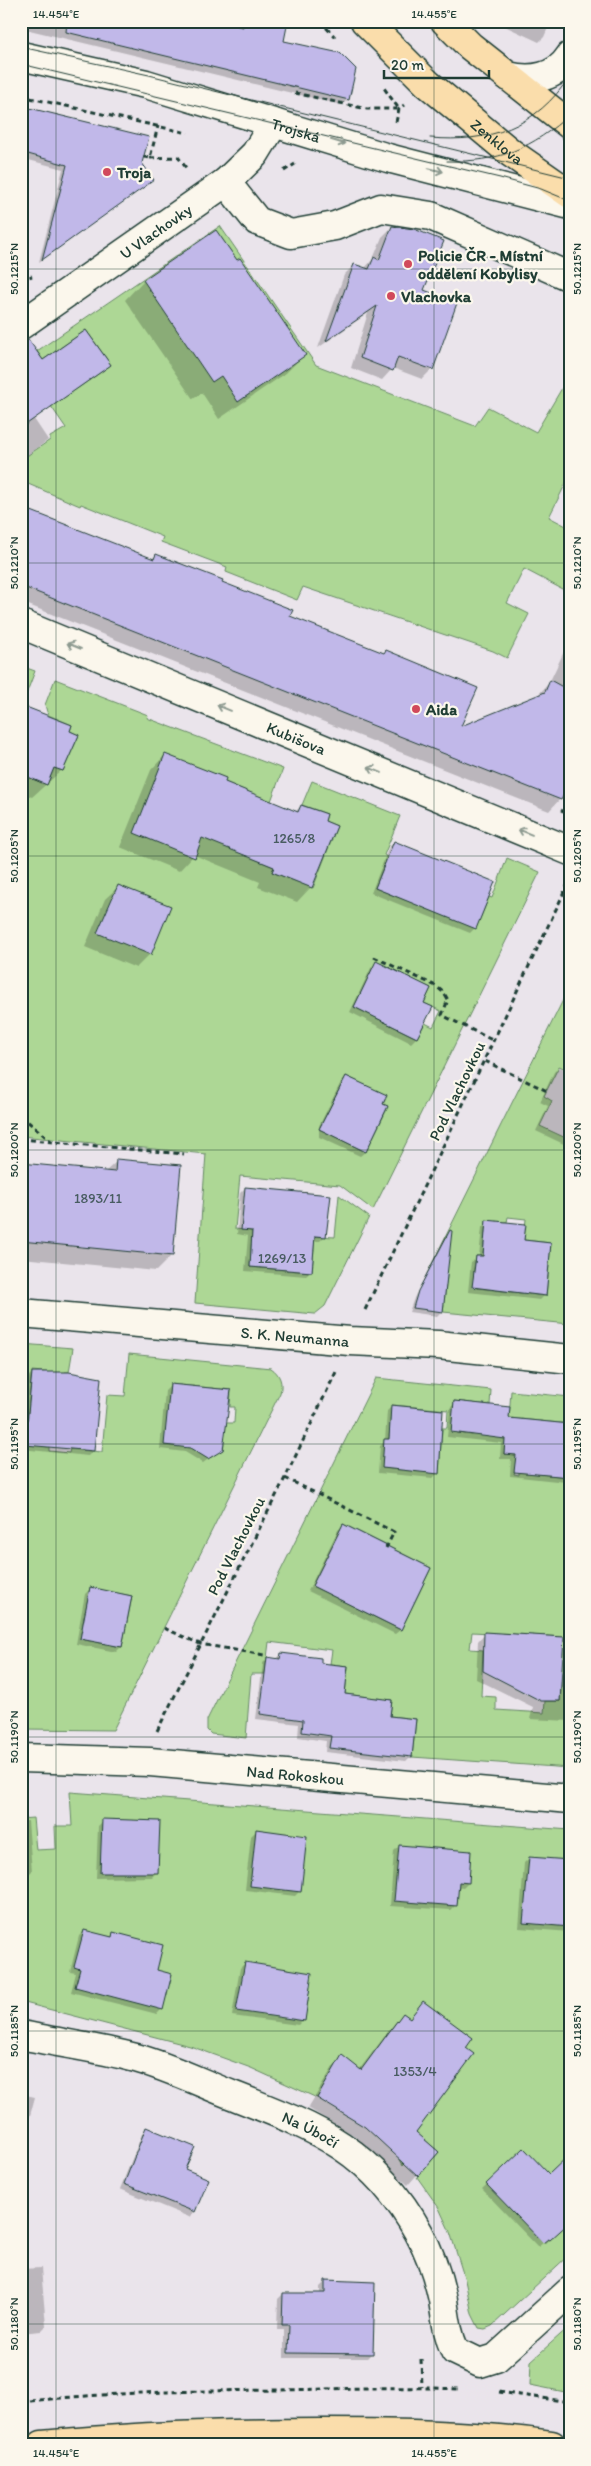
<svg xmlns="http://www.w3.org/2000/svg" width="591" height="2466" font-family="Itim,sans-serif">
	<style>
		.green { fill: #add795; stroke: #668a64; fill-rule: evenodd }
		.shadow { fill: #0003 }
		.building { fill: #c1b8e9; stroke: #1f3d34 }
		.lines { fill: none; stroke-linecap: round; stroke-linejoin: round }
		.minor-casing { stroke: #1f3d34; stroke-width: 31 }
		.major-casing { stroke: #1f3d34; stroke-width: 31 }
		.path { stroke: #1f3d34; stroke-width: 3; stroke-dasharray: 5 4; stroke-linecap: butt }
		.minor { stroke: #fbf7ec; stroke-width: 28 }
		.major { stroke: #faddab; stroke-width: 28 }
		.tram { stroke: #1f3d34; stroke-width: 1 }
		.oneway { stroke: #8d9a90 }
		.ticks { fill: none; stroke: #1f3d34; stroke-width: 1; stroke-opacity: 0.45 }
		.poi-dot { fill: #d1495b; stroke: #fbf7ec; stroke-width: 2 }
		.labels { text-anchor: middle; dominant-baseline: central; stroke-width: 4.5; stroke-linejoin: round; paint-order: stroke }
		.number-label { font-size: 14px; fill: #485c61 }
		.street-label { font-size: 16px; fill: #1f3d34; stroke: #fbf7ec }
		.poi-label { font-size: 16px; font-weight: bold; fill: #1f3d34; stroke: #fbf7ec; text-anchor: start }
		.neatline { fill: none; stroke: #1f3d34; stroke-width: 2 }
		.ticks-label { font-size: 12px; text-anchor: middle; fill: #1f3d34 }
	</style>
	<rect width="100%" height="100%" fill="#eae4eb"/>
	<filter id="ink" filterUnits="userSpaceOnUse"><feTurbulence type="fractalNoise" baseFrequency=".02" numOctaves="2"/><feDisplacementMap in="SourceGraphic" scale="10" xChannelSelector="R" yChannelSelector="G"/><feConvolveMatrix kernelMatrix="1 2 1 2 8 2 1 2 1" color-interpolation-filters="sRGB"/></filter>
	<g filter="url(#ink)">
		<!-- green -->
		<g class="green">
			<path d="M220,226L316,365L475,426L488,407L536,432L562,388L570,393V475L549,517L570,528V587L562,589L524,569L507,603L529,614L507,658L493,651L303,587L297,600L226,572L227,567L161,542L163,537L81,504L80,506L21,481V460L50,440V437L66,428L46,399L66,396L111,365L86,330L43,360L37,351Z"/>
			<path d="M21,666L35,671L25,697H21Z"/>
			<path d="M55,679L148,715L147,718L283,769L250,857L274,867L272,872L313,888L337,826L325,821L327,814L302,805L312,781L400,816L384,855L387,857L375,888L476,928L489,897L492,898L507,858L540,872L373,1210L340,1185L240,1176L235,1229L252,1231L250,1267L312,1272L315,1236L335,1237L339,1195L369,1217L325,1306L315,1314L195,1303L206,1154L21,1136V774L47,785L54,768L63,771L79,735L70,731L72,725L48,715L45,705ZM376,962L431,988L424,1003L441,1011L433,1027L425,1023L417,1038L354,1007ZM346,1076L387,1096L383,1104L388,1107L366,1152L319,1129Z"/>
			<path d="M570,986V1071L559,1066L544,1096L552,1101L540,1126L570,1140V1324L443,1312L447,1276L427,1274ZM508,1217L526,1219L524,1240L551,1243L546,1296L478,1288C470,1280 475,1266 476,1256H483L486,1221L507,1222Z"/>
			<path d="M21,1344L73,1348L69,1372H65L64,1374L32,1371L25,1444L49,1447V1451L69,1453L70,1449L102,1452L107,1395L125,1396L129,1354L271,1368C280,1374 283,1383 280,1393L113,1730L21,1729ZM170,1384L231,1390L230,1407H235L234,1423H226L223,1450L219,1449L212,1457L197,1448L165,1445ZM90,1588L132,1596L122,1647L80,1639Z"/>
			<path d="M376,1378L491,1390L490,1405L454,1401L452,1432L472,1435L507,1420L504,1454L518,1455L514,1474L519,1475V1472L570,1477V1768L412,1757L416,1719L390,1716L392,1700L345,1694L348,1666L330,1664L332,1650L269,1642L265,1674H251L246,1738L211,1734L207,1730V1720ZM392,1405L448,1410L447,1428H442L439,1473L383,1468L384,1440L389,1439ZM343,1524L431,1568L401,1630L312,1586ZM472,1632L564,1637L560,1701H545L544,1713L496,1710V1697L481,1696L483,1650L470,1649Z"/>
			<path d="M511,1391L570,1397V1424L509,1418Z"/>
			<path d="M70,1792L570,1830V2254L492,2326L485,2329L479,2328L472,2314L465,2280L450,2232L439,2208L417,2177L439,2152L425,2140L403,2165L342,2056L317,2098L251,2068L190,2046L21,2002V1943L27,1920L21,1919V1819L33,1818L36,1850L56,1849L55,1826H72Z"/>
			<path d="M570,2326V2393L530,2385L531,2361Z"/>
		</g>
		<!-- shadow -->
		<g class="shadow">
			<path d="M21,21H211L239,28L241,21H287L282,42L348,99L342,105L21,28Z"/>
			<path d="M494,21H551L544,37L539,42Z"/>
			<path d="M21,107L141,163L153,180L39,262L63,169L21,158Z"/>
			<path d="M392,227L423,291L432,369L422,379L393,368L382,380L351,368L368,313L318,348L344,275L354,265L364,269L373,259L382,237Z"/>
			<path d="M216,231L304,355L286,373L219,419L202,393L193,399L125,300L143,281Z"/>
			<path d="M43,362L104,370L34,419L48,440L21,460V364Z"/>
			<path d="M21,508L152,559L156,555L220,582L289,616L458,729L537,696L549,683L570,639V780L560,799L549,811L21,602Z"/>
			<path d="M21,706L62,770L32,797L21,793Z"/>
			<path d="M165,755L295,812L301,806L311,887L297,902L258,887L260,882L194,855L179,871L120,847L151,770Z"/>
			<path d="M394,843L475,928L470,933L371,893L389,847Z"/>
			<path d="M119,886L150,954L136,968L85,947L105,899Z"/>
			<path d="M376,963L422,1003L431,1007L416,1038L411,1043L350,1012L371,968Z"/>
			<path d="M559,1067L570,1072V1147L536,1131L548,1106L540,1102L554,1072Z"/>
			<path d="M346,1077L387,1107L365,1152L360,1156L319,1137V1126L341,1082Z"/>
			<path d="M117,1161L172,1255L156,1271L21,1258V1164L105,1172Z"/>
			<path d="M245,1188L325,1236L320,1241H313L311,1272L306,1276L245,1271L248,1236L237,1234L240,1193Z"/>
			<path d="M487,1222L523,1241L545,1295L540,1300L468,1292L471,1262L479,1257L482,1227Z"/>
			<path d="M450,1232L442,1311L437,1316L409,1312L414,1298L445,1237Z"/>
			<path d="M32,1373L93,1451L88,1456L21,1449L27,1378Z"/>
			<path d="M170,1386L222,1449L203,1463L185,1452L160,1449L165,1391Z"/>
			<path d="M455,1403L507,1419L570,1425V1478L566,1482L510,1476L511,1459H500L501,1443L447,1437L450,1408Z"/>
			<path d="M392,1406L438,1473L433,1478L378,1473L380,1446L385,1441L387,1411Z"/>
			<path d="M343,1526L430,1569L400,1630L395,1634L308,1591L338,1530Z"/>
			<path d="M90,1589L121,1647L116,1652L76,1644L85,1594Z"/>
			<path d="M485,1633L561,1673L570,1674V1721L530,1719L533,1707L476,1679L478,1641Z"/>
			<path d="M281,1655L319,1664L344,1695L389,1717L411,1756L406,1761L325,1752L326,1741L298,1737L299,1724L256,1719L263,1663L268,1658L276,1659Z"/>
			<path d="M21,1821H28L32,1871L27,1876L21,1875Z"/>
			<path d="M103,1821L157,1872L152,1877L96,1878L98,1826Z"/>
			<path d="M256,1831L300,1891L295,1896L245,1890L251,1836Z"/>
			<path d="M399,1846L470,1852L468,1883L463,1888L457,1887L456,1905L451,1910L390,1906L394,1851Z"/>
			<path d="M529,1858L570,1861V1932L519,1928L524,1863Z"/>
			<path d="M21,1900L29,1902L21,1938Z"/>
			<path d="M84,1931L110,1938L114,1934L155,1971L162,2009L157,2014L71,1992L76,1973L70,1972L79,1936Z"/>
			<path d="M245,1963L303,2020L298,2025L232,2016L240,1968Z"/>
			<path d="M423,2003L414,2132L437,2152L408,2185L355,2136L308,2108L333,2067L342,2057L359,2070L394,2024L404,2015L409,2019Z"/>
			<path d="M21,2094L35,2097L21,2149Z"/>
			<path d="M147,2129L184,2169L207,2179L194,2212L189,2217L120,2189L142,2134Z"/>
			<path d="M524,2149L570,2221L544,2244L543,2243L538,2247L482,2189Z"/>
			<path d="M41,2268L46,2326L41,2331L21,2333V2269Z"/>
			<path d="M325,2282L372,2353L367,2358H284V2329H277L278,2299L283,2294L320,2295V2287Z"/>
		</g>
		<!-- building -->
		<g class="building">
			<path d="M67,21H217L243,27L244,21H288L284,41L340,53L356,69L349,100L66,32Z"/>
			<path d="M21,106L149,137L142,163L154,180L42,260L67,165L21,152Z"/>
			<path d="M392,226L414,229L444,241L424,290L457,303L433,370L398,357L393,371L360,358L377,306L326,341L354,264L369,269L374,257L379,260Z"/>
			<path d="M216,230L237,260L240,258L306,355L238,402L221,376L212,382L143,280Z"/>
			<path d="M86,330L111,365L21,428V340L28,339L43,360Z"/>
			<path d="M21,507L154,559L156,554L223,580L222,582L293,610L290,616L384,653L386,650L478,688L461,726L545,692L550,680L570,691V783L561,800L21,586Z"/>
			<path d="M21,705L72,725L70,731L79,735L63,771L54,768L47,785L21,774Z"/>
			<path d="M165,754L226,778L225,782L298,812L301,805L327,814L325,821L337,826L312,888L272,872L274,867L202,838L195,858L134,833Z"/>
			<path d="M394,841L495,882L476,929L375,888Z"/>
			<path d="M118,885L171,906L151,955L97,933Z"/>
			<path d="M376,961L431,988L424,1003L433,1007L417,1038L354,1007Z"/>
			<path d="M346,1076L387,1095L383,1104L388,1106L366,1152L319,1129Z"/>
			<path d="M116,1159L181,1165L173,1256L21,1241V1163L115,1172Z"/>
			<path d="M245,1187L331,1195L326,1237L315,1236L312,1272L250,1267L252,1231L241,1230Z"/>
			<path d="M486,1220L526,1224L524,1240L551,1243L546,1296L472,1287L476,1256H483Z"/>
			<path d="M450,1230L452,1231L443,1312L413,1308L418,1291Z"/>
			<path d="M32,1372H69L101,1378L94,1451L25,1445Z"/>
			<path d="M170,1384L231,1390L223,1450L208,1459L190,1448L164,1445Z"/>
			<path d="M454,1401L510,1407L509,1418L570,1424V1477L514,1472L516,1455L504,1454L505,1439L451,1432Z"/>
			<path d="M391,1405L443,1410L439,1474L382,1468L384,1439H389Z"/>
			<path d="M343,1524L431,1568L401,1630L312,1586Z"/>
			<path d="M90,1587L132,1596L122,1647L80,1639Z"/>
			<path d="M484,1632L564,1637L560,1701H541L483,1671Z"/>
			<path d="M281,1653L321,1658V1663L348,1666L345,1694L392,1700L390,1716L416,1719L412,1757L329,1748L331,1736L302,1732L303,1720L260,1714L267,1657L280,1659Z"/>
			<path d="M102,1819L160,1821L158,1873H100Z"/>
			<path d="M256,1829L307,1836L301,1892L250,1886Z"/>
			<path d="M399,1845L471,1851L469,1883L459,1882L457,1906L394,1901Z"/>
			<path d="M529,1857L570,1860V1927L523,1923Z"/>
			<path d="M84,1930L112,1937L113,1932L163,1945L157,1970L172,1974L163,2010L75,1987L80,1969L74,1967Z"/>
			<path d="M245,1962L312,1973L305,2021L236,2011Z"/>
			<path d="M423,2001L473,2038L466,2048L474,2054L416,2132L439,2152L418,2176L365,2127L317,2098L342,2055L361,2070L403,2013L410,2018Z"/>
			<path d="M146,2127L195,2147L185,2169L209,2179L195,2212L124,2184Z"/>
			<path d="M524,2148L549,2174L570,2154V2222L550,2240L548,2239L543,2243L486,2184Z"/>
			<path d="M325,2280L375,2282L373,2354L288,2353L289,2325H282L283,2293H325Z"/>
		</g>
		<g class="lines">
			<defs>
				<g id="minor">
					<path id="s1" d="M21,56L146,84L388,158L570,205"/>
					<path d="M508,76C531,82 556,78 570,56"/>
					<path d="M226,182L257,221L291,234L335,226L381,208L431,216L570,277"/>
					<path id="s2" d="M21,325L226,182L255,154L274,123"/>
					<path id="s3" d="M21,624L570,851"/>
					<path id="s4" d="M21,1313L350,1341L438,1345L570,1359"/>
					<path id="s5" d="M21,1758L150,1762L570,1799"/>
					<path id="s6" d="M21,2035C59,2043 99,2048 136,2058C169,2067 201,2083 232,2095C316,2128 373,2149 419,2233C430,2253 438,2277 443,2300C446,2320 447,2333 455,2351L480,2363L496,2358L570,2291"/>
				</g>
				<g id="major">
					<path id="s7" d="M365,21L428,84L511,153L570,194"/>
					<path d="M445,21L470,46L570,125"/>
					<path d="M42,2445C135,2436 228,2433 322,2433C398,2433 476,2434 552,2445"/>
				</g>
			</defs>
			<!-- minor casing -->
			<use href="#minor" class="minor-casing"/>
			<!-- major casing -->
			<use href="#major" class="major-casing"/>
			<!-- path -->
			<g class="path">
				<path d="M320,21L335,37"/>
				<path d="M295,93L367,109H399L384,88"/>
				<path d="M21,96L188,133"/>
				<path d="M396,122L399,109L404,105"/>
				<path d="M144,157L150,158L158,126"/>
				<path d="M150,158L178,157L187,169"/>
				<path d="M284,171L295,164"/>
				<path d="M21,280L32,276"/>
				<path d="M561,810L565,812L570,802"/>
				<path d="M374,957L436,986L444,993L448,1000L442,1015L494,1041"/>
				<path d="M485,1061L547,1091"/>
				<path d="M21,1116L51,1141"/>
				<path d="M21,1139L184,1154"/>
				<path d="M365,1310L569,882"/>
				<path d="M285,1478L394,1532L386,1548"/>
				<path d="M164,1628L200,1644L264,1655"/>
				<path d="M157,1731L285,1478L336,1372"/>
				<path d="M421,2359L422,2387"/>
				<path d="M499,2392L570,2402"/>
				<path d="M21,2402C107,2392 193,2391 279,2390C339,2389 398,2386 458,2389"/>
			</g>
			<!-- minor -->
			<use href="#minor" class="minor"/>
			<!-- major -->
			<use href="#major" class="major"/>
			<!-- tram -->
			<g class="tram">
				<path d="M21,47L149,75L570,178"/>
				<path d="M21,64L500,178L541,189L570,201"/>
				<path d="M430,138C489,143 536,128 570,76"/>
				<path d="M447,161C498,163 533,148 570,114"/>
			</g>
		</g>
		<!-- one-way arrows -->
		<defs><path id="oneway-shaft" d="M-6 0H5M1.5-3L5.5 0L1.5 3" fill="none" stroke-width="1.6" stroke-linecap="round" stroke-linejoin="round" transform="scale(1.25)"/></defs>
		<g class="oneway">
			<use href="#oneway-shaft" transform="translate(338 142) rotate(17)"/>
			<use href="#oneway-shaft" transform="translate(436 170) rotate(14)"/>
			<use href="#oneway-shaft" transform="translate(74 646) rotate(-158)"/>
			<use href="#oneway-shaft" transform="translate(224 708) rotate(-158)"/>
			<use href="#oneway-shaft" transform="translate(375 770) rotate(-158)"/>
			<use href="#oneway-shaft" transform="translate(525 832) rotate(-158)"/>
		</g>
	</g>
	<!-- ticks -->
	<path class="ticks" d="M56,21V2445M434,21V2445M21,269H570M21,563H570M21,856H570M21,1150H570M21,1444H570M21,1737H570M21,2031H570M21,2324H570"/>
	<!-- markers -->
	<g class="poi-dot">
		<circle cx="107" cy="172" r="5"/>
		<circle cx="408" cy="264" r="5"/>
		<circle cx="391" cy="296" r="5"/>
		<circle cx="416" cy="709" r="5"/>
	</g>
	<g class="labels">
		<!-- number labels -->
		<g class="number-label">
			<text x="294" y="838">1265/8</text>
			<text x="98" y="1198">1893/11</text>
			<text x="282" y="1258">1269/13</text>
			<text x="415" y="2071">1353/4</text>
		</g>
		<!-- street labels -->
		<g class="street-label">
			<text stroke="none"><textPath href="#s1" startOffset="285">Trojská</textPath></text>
			<text stroke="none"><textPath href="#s7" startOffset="179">Zenklova</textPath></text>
			<text stroke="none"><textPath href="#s2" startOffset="164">U Vlachovky</textPath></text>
			<text stroke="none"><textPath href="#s3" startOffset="298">Kubišova</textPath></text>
			<text transform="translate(457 1091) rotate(-64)">Pod Vlachovkou</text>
			<text stroke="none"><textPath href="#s4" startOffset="275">S. K. Neumanna</textPath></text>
			<text transform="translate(236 1546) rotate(-63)">Pod Vlachovkou</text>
			<text stroke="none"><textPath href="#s5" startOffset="275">Nad Rokoskou</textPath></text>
			<text stroke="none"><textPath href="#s6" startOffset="306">Na Úbočí</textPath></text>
		</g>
		<!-- poi labels -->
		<g class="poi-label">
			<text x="117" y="172">Troja</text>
			<text x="418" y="255">Policie ČR - Místní<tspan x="418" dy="18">oddělení Kobylisy</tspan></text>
			<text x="401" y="296">Vlachovka</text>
			<text x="426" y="709">Aida</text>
		</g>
	</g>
	<!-- margin -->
	<rect width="591" height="2466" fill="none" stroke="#fbf7ec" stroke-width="55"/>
	<!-- scale -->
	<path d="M384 70v8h105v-8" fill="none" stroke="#1f3d34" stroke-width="2.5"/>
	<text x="391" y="70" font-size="15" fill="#1f3d34" stroke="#fbf7ec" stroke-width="4" paint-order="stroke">20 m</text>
	<rect x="28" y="28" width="536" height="2410" class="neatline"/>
	<g class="ticks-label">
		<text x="56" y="18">14.454°E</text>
		<text x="434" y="18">14.455°E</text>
		<text transform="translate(14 269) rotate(-90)" y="4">50.1215°N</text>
		<text transform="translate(577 269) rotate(-90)" y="4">50.1215°N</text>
		<text transform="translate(14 563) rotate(-90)" y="4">50.1210°N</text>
		<text transform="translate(577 563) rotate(-90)" y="4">50.1210°N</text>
		<text transform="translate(14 856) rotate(-90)" y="4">50.1205°N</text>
		<text transform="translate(577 856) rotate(-90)" y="4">50.1205°N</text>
		<text transform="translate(14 1150) rotate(-90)" y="4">50.1200°N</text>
		<text transform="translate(577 1150) rotate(-90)" y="4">50.1200°N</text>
		<text transform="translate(14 1444) rotate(-90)" y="4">50.1195°N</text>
		<text transform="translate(577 1444) rotate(-90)" y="4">50.1195°N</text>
		<text transform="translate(14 1737) rotate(-90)" y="4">50.1190°N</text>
		<text transform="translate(577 1737) rotate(-90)" y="4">50.1190°N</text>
		<text transform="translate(14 2031) rotate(-90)" y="4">50.1185°N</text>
		<text transform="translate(577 2031) rotate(-90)" y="4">50.1185°N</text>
		<text transform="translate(14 2324) rotate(-90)" y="4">50.1180°N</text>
		<text transform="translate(577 2324) rotate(-90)" y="4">50.1180°N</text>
		<text x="56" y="2457">14.454°E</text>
		<text x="434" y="2457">14.455°E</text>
	</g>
</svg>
